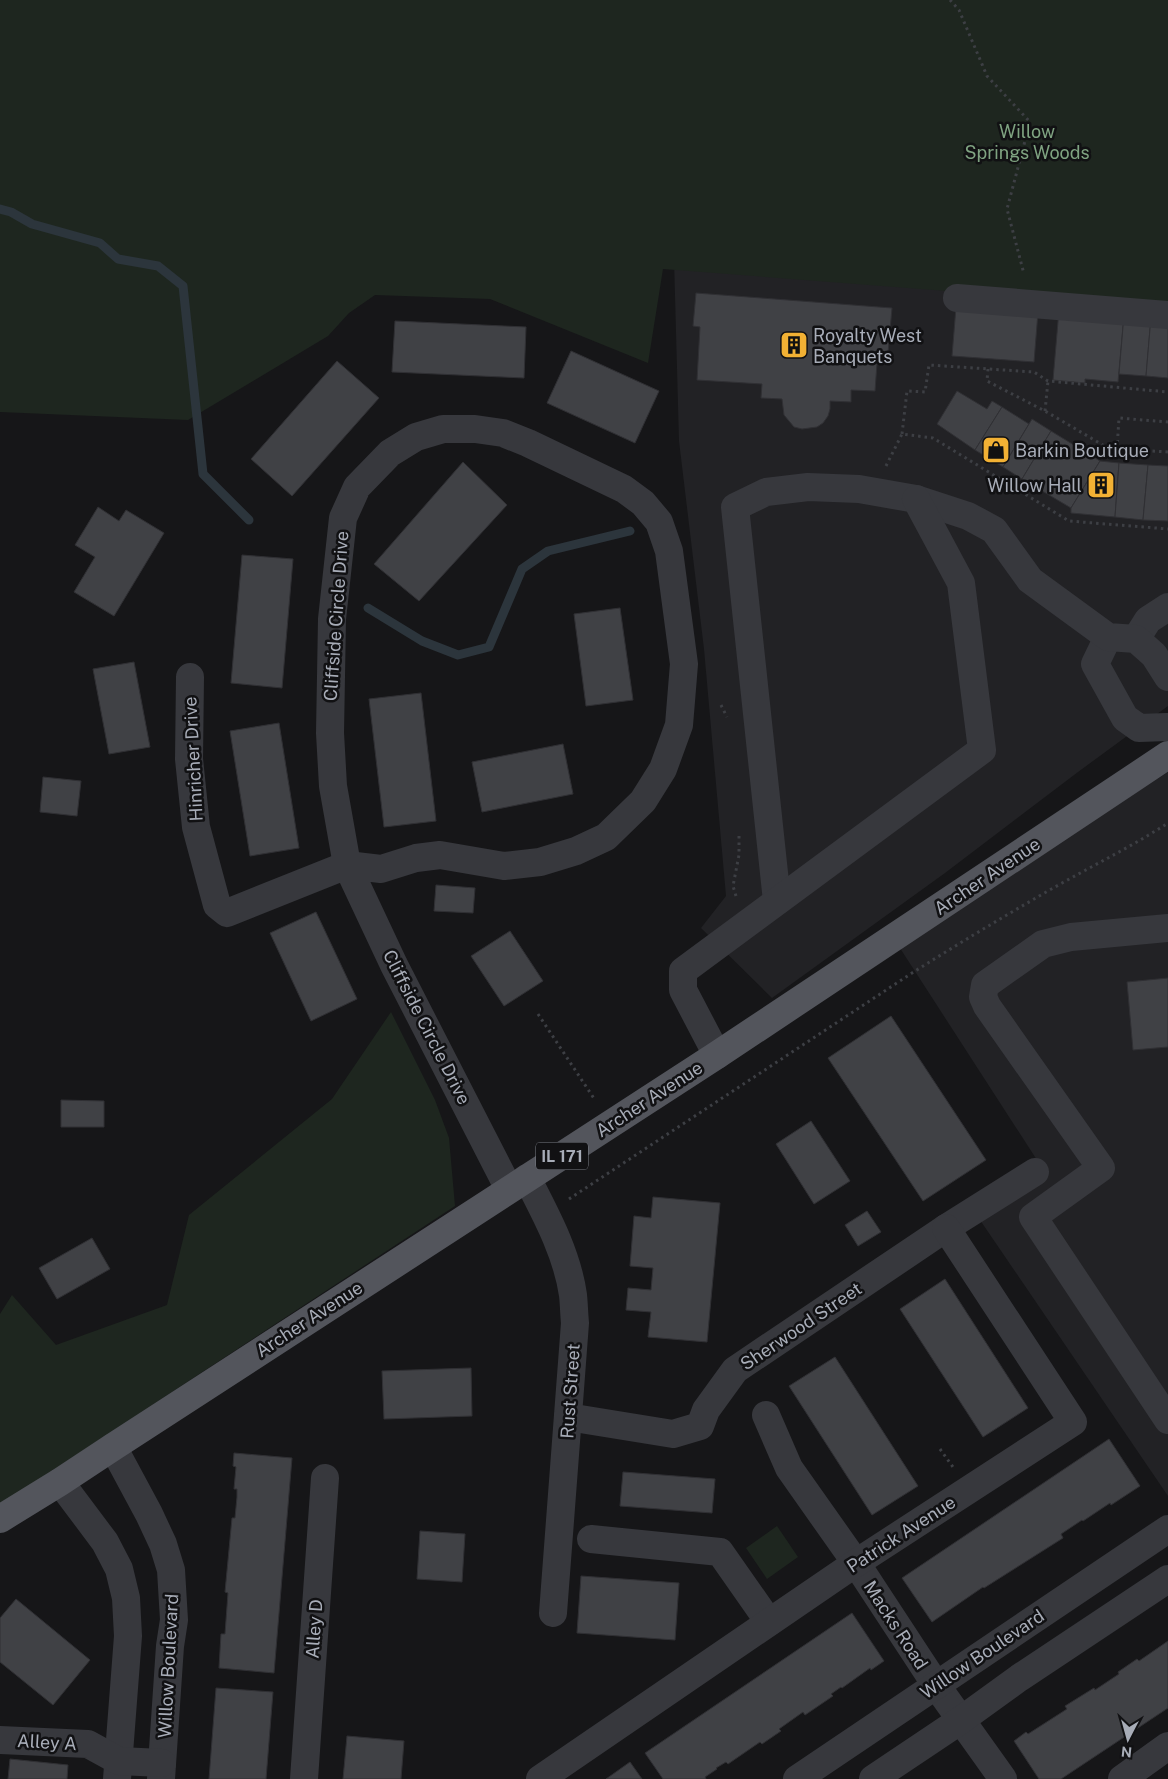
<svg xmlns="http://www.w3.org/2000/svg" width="1168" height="1779" font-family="'Public Sans',sans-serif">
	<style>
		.built { fill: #222225 }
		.green { fill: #1e261f }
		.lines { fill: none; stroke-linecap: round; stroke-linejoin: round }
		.stream { stroke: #2c353c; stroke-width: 9 }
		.building { fill: #404145; stroke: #303034 }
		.path { stroke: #3d3f44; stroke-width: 3; stroke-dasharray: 2.5 4; stroke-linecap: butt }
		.minor { stroke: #37383d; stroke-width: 28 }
		.major { stroke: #53555c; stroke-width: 28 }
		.labels { text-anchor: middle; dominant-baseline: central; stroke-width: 5; stroke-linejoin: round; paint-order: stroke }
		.shield { fill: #111113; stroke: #7b7e86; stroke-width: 1 }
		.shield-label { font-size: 16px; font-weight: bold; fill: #a8adb8 }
		.park-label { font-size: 18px; fill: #7fa381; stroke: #111113 }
		.poi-label { font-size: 18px; fill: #a8adb8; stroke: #111113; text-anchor: start }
		.street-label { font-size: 18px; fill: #a8adb8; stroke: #111113 }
	</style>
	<rect width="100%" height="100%" fill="#161618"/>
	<!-- built -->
	<g class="built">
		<path d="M674,259L1168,292V706L1078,772L945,873L772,998L701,928L726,896L704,649L679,441Z"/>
		<path d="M1168,772V1496L980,1220L1046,1174L898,945Z"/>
	</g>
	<!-- green -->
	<g class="green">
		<path d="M0,0H1168V308L663,269L648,363L490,299L375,295L349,313L328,336L188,420L0,412Z"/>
		<path d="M391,1012L435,1100L449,1138L455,1206L0,1505V1314L12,1295L56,1345L167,1305L189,1215L332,1099Z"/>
		<path d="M777,1526L798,1557L767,1579L746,1548Z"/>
	</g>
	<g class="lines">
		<!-- stream -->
		<g class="stream">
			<path d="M0,209L11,212L32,224L100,243L118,259L158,266L183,286L203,474L249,520"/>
			<path d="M368,608L422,641L458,655L489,647L522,569L548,551L630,531"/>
		</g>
	</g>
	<!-- building -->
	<g class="building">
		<path d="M696,293L892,308L887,364L877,363L875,391L851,390V402L830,401V409L828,416L823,423L817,427L802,429L794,427L784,415L782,399L761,398L762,384L697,380L700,327L693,326Z"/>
		<path d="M956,307L1038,312L1034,362L952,356Z"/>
		<path d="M1059,310L1124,315L1118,382L1085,379V383L1053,380Z"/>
		<path d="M1124,315L1151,317L1146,376L1119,374Z"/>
		<path d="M1151,317L1168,319V378L1146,376Z"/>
		<path d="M395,321L526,327L524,378L392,372Z"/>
		<path d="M571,351L659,391L635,443L547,403Z"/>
		<path d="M337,361L379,398L292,496L251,459Z"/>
		<path d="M957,391L987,409L992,401L1002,407L975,450L937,424Z"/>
		<path d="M1002,407L1029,424L1003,467L975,450Z"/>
		<path d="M1032,419L1051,431L1022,479L1003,467Z"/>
		<path d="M1051,431L1100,461L1071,508L1022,479Z"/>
		<path d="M1100,461L1119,463L1115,517L1071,513V508Z"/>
		<path d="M463,462L507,505L419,601L374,564Z"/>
		<path d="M1119,463L1148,465L1143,520L1115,517Z"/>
		<path d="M1148,465L1168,466V521L1143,520Z"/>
		<path d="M98,507L119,521L126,510L164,533L114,616L74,592L95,557L75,545Z"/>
		<path d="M242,555L293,559L282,688L231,683Z"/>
		<path d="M620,608L633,700L586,706L574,614Z"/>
		<path d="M134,662L150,747L109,754L93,669Z"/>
		<path d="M421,693L436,821L384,827L369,699Z"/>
		<path d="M279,723L299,848L250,856L230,731Z"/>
		<path d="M563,744L573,794L482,812L472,762Z"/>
		<path d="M43,777L81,781L77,816L40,812Z"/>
		<path d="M436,885L475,888L473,913L434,911Z"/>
		<path d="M316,912L357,999L311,1021L270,933Z"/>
		<path d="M510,931L543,981L504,1006L471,956Z"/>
		<path d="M1168,978V1047L1133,1050L1127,982Z"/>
		<path d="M891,1016L986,1160L923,1201L828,1058Z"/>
		<path d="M61,1100L104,1101V1127H61Z"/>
		<path d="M811,1121L850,1181L814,1204L776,1144Z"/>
		<path d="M653,1197L720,1203L707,1342L648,1337L651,1312L626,1310L628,1288L651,1290L653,1268L630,1266L634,1216L651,1218Z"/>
		<path d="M867,1211L881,1232L858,1246L845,1225Z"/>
		<path d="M92,1238L110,1269L57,1299L39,1268Z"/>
		<path d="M945,1279L1028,1408L983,1437L900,1309Z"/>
		<path d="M835,1357L918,1486L872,1515L789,1386Z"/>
		<path d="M471,1368L472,1416L384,1419L382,1371Z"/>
		<path d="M1109,1439L1140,1486L1111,1505L1110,1503L1083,1521L1082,1520L1061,1534L1063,1538L984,1588L983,1587L932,1622L902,1578Z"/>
		<path d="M234,1453L292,1458L274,1673L219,1668L221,1634H225L228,1593L225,1592L232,1518H235L237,1497V1489H234L236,1467L233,1466Z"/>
		<path d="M623,1472L715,1479L712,1513L620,1506Z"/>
		<path d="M420,1531L465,1534L462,1582L417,1579Z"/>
		<path d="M581,1576L679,1583L675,1640L577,1633Z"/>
		<path d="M16,1599L90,1660L53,1705L0,1662V1618Z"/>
		<path d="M852,1613L884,1661L871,1670L870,1668L842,1688L841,1687L831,1694L833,1696L805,1715L803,1712L779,1729L781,1731L762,1744L760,1742L728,1764L726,1762L716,1768L717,1769L705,1777L706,1779H663L645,1753Z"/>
		<path d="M1168,1641V1708L1061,1779H1039L1014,1741L1026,1732L1028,1734L1067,1709L1065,1706L1094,1688L1095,1690L1119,1674L1118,1672L1137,1659L1139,1661Z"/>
		<path d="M216,1688L273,1692L266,1779H209Z"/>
		<path d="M347,1736L404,1741L401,1779H343Z"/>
		<path d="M10,1759L68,1765L67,1779H8Z"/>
		<path d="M630,1762L642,1779H606Z"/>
	</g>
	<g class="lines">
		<!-- path -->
		<g class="path">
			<path d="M950,0L959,10L987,76L1030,122L1007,209L1024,274"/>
			<path d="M988,369L987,381L1045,411L1108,448L1168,452"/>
			<path d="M1045,411L1048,381"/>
			<path d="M902,434L907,391L925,392L929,365L1034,372L1048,381L1168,392"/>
			<path d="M1117,449L1119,418L1168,422"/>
			<path d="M886,466L902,434L933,438L1069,521L1168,529"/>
			<path d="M721,705L727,717"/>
			<path d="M736,896L733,886L739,855V833"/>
			<path d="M538,1014L595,1100"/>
			<path d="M569,1199L912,973C961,942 1011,912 1062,883C1098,863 1134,845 1168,823"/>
			<path d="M940,1449L953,1467"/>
		</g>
		<!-- minor -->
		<g class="minor">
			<path d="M957,298L1168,315"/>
			<path d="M1108,637L1095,664L1125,718L1139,728L1167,727"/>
			<path d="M1136,639L1148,620L1168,607"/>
			<path d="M190,677L189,759L196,827L217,905L227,913L347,865L381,869L416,858L440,855L504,866L540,862L576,851L606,837L643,801L663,769L679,725L684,664L669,551L659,522L643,503L624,489L528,443L503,433L475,429H443L416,437L390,453L357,487L343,518L332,619L330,733L333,786L347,865L394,965L509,1189"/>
			<path d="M777,901L735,507L766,492L808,487L859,489L916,499L968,516L994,530L1030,580L1108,637L1136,639L1154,655L1168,677"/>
			<path d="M1168,928L1071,937L1043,944L985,985L983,997L987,1006L1101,1168L1033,1217L1168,1420"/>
			<path d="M717,1055L683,990V971L982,750L961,583L916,499"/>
			<path d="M527,1178C546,1215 567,1253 573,1295C574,1304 574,1313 575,1323L553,1613"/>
			<path d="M766,1415L789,1468L856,1563L936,1685L1003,1779"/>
			<path d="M568,1417L673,1434L700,1426L706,1410L735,1370L946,1228L1035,1172"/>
			<path d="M113,1447L149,1514L163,1544L171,1570L174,1620L170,1646L161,1779"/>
			<path d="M60,1482L105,1542L119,1569L126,1598L128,1636L117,1779"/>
			<path d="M591,1539L720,1552L769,1622"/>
			<path d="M0,1740L88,1744L119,1761L162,1763"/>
			<path d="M304,1779L325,1478"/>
			<path d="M540,1779L856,1563L1073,1422L946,1228"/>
			<path d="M797,1779L1168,1529"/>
			<path d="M873,1779L961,1720L1019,1678L1168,1579"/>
			<path d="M1122,1779L1168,1746"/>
		</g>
		<!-- major -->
		<path class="major" d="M0,1519L60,1482L113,1447L717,1055L1168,755"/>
	</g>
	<!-- icons -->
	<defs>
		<symbol id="building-square" viewBox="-11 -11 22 22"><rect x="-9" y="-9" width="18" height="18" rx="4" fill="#f2b134" stroke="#111113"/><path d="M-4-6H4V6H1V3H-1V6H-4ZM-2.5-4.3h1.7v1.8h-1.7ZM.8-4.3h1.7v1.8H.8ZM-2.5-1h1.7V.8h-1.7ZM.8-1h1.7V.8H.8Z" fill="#111"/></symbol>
		<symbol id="shop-square" viewBox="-11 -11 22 22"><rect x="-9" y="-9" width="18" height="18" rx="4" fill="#f2b134" stroke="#111113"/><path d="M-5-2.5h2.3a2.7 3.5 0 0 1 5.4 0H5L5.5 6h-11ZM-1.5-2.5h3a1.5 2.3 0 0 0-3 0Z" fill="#111"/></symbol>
	</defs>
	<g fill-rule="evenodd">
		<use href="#building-square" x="778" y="329" width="32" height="32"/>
		<use href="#shop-square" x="980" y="434" width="32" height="32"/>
		<use href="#building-square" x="1085" y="469" width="32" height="32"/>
	</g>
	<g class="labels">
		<!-- shield labels -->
		<rect class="shield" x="536" y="1142.5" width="52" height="27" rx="4"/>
		<g class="shield-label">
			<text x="562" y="1156">IL 171</text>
		</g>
		<!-- park labels -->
		<g class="park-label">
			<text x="1027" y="131">Willow<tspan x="1027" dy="21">Springs Woods</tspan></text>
		</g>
		<!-- poi labels -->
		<g class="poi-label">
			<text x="813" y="335">Royalty West<tspan x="813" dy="21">Banquets</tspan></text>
			<text x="1015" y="450">Barkin Boutique</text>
			<text x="1082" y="485" text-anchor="end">Willow Hall</text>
		</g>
		<!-- street labels -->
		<g class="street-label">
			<text transform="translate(336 616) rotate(-86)">Cliffside Circle Drive</text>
			<text transform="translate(193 759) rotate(-93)">Hinricher Drive</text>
			<text transform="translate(987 876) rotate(-34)">Archer Avenue</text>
			<text transform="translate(427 1027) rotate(63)">Cliffside Circle Drive</text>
			<text transform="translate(649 1099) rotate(-33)">Archer Avenue</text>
			<text transform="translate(309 1319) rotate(-33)">Archer Avenue</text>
			<text transform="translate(801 1326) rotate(-34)">Sherwood Street</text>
			<text transform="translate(570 1391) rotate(-86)">Rust Street</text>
			<text transform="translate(901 1534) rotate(-33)">Patrick Avenue</text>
			<text transform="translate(896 1625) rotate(57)">Macks Road</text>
			<text transform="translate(314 1629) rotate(-86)">Alley D</text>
			<text transform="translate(982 1654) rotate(-34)">Willow Boulevard</text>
			<text transform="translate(168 1666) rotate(-87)">Willow Boulevard</text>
			<text transform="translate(47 1742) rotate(3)">Alley A</text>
		</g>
	</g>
	<!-- north arrow -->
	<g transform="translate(1128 1739) rotate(186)" stroke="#111113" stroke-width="4" paint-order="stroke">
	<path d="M0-4L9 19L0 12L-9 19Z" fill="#a8adb8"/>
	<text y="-8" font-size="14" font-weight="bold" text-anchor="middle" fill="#a8adb8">N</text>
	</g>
</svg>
